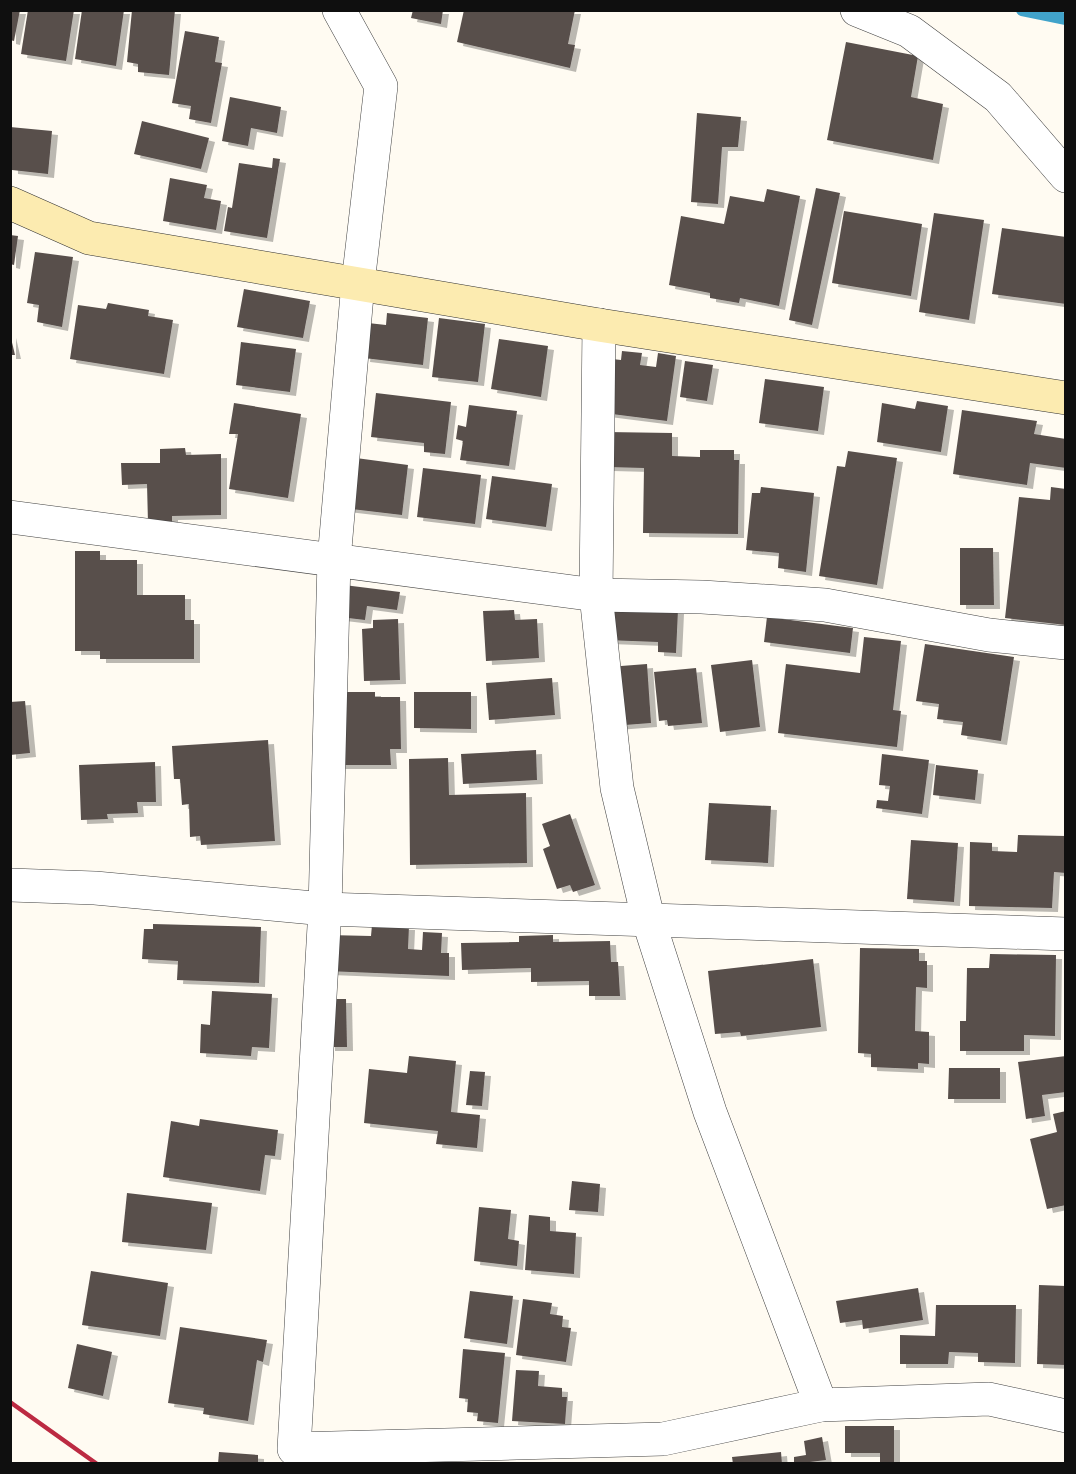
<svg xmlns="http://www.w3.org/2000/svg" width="1076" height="1474" font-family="'PT Serif',serif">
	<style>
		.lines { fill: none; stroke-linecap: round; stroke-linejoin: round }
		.stream { stroke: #41a3ca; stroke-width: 12 }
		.building { fill: #584f4c; filter: url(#shadow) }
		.street-casing { stroke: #424242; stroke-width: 34 }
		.secondary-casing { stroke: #313131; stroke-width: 34 }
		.street { stroke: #fff; stroke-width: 33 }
		.secondary { stroke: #fcebb0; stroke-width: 33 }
		.rail { stroke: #bc2a42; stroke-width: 4.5 }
	</style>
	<defs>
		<filter id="shadow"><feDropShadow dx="6" dy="4" stdDeviation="0" flood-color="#0004"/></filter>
	</defs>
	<rect width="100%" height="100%" fill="#fffbf2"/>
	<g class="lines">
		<!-- stream -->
		<path class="stream" d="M1022,10L1066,19"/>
	</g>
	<!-- building -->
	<g class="building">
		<path d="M10,10H20L14,41L10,40Z"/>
		<path d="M28,10H74L66,61L21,54Z"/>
		<path d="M82,10H124L116,66L75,59Z"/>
		<path d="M132,10H175L169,75L138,72V64L127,62Z"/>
		<path d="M413,10H443L441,24L411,18Z"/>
		<path d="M464,10H575L568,44L575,45L570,68L457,42Z"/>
		<path d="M185,31L219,37L215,62L222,63L211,123L189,119L191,106L172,103Z"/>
		<path d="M846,42L918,56L911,97L943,104L933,160L827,140Z"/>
		<path d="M230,97L281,107L277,133L251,128L248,146L222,141Z"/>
		<path d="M697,113L741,117L738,147H722L718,204L691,202Z"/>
		<path d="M142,121L209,138L201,169L134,154Z"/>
		<path d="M10,127L52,131L48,174L12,170Z"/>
		<path d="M273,158L280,159L267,238L224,231L228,207L232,208L239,163L272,168Z"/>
		<path d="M170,178L207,185L204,198L221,201L216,230L163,221Z"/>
		<path d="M816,188L840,193L812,325L789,320Z"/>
		<path d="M767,189L800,196L779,306L740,298L739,303L710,298V293L669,285L681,216L724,224L730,196L764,202Z"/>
		<path d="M844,211L922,224L911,296L832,283Z"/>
		<path d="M934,213L984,220L969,320L919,312Z"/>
		<path d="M1002,228L1066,237V304L992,294Z"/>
		<path d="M10,235L18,236L14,265L10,264Z"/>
		<path d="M35,252L73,257L62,327L37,322L39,305L27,303Z"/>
		<path d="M244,289L310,301L303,338L237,327Z"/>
		<path d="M108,303L149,310L148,316L173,320L164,374L70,359L78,305L106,309Z"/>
		<path d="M387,313L428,318L423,365L364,358L368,323L386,325Z"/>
		<path d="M439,318L485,324L478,382L432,377Z"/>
		<path d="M10,334L15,355H10Z"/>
		<path d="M499,339L548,346L541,397L491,389Z"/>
		<path d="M241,342L296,349L290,392L236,385Z"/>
		<path d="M622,351L642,353L640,365L656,367L658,353L676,356L667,421L604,413L612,359L621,360Z"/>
		<path d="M685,361L713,365L707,401L680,397Z"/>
		<path d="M765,379L824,387L818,431L759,423Z"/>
		<path d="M376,393L451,402L445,454L424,452V443L371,437Z"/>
		<path d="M917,401L948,406L941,452L877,442L882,403L915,409Z"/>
		<path d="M234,403L301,414L288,498L229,489L238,434H229Z"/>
		<path d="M469,405L517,411L509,466L460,460L463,441L456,439L458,425L466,427Z"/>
		<path d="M962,410L1037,421L1034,434L1066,439V468L1030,463L1027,485L953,474Z"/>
		<path d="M607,432L672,433V456L700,457V450H734V460H739L738,534L643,533L644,468L607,467Z"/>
		<path d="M185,448L186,455L221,454V515L172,516V523H148L147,484L122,485L121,463H160V449Z"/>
		<path d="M848,451L897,458L877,585L819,576L837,466L845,467Z"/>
		<path d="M356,458L408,465L402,515L343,508Z"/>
		<path d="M423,468L481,475L475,524L417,517Z"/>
		<path d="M492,476L552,484L546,527L486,519Z"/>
		<path d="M761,487L814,493L806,572L778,568L779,553L746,550L752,493H760Z"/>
		<path d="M1051,487L1066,489V625L1005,618L1019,497L1050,500Z"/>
		<path d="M960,548H993L994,605H960Z"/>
		<path d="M75,551H100V560H137V595H185V620H194V659H100V651H75Z"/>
		<path d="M328,583L400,592L397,610L367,606L365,620L323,615Z"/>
		<path d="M606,607L678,610L676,653L658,652V642L605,640Z"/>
		<path d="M514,610L515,620L537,619L539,658L486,661L483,611Z"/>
		<path d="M767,617L853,628L850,653L764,642Z"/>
		<path d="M398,619L400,680L364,681L362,629L373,628V620Z"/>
		<path d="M864,637L901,641L893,710L901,711L897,747L778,733L786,664L860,673Z"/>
		<path d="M925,644L1014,657L1001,741L961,735L963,722L937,719L939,704L916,701Z"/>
		<path d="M752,660L760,727L720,732L711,665Z"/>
		<path d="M647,664L651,723L612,726L608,667Z"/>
		<path d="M696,668L702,723L668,726L667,720L659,721L654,672Z"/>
		<path d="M552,678L555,715L489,720L486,683Z"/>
		<path d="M334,692H375V697H400L401,749H390L391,765H335Z"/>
		<path d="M414,692H471V729L414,728Z"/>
		<path d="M25,701L30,753L10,755V702Z"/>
		<path d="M268,740L275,841L201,845L200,836L190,837L189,804L182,805L180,779H174L172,746Z"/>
		<path d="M536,750L537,780L463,784L461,754Z"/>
		<path d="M882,754L929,760L922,814L876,808L877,800L888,801L890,786L879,785Z"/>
		<path d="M448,758L449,795L526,793L527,863L410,865L409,759Z"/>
		<path d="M155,762L156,802H137L138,813L107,814L108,819L81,820L79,765Z"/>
		<path d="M936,765L978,770L975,800L933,795Z"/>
		<path d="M709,803L771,806L768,863L705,860Z"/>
		<path d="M570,814L595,885L573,892L570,885L557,889L543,849L550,846L542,824Z"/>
		<path d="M1018,835L1066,836V873L1054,872L1052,908L969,906L970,842L992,843V851L1017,852Z"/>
		<path d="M911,840L958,843L954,902L907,899Z"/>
		<path d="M153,924L261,927L259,983L177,980L178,961L142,959L144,929H153Z"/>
		<path d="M372,925L409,926L408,949L422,950L423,932L442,933L441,953H449V976L326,971L328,935L371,936Z"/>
		<path d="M553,935V942L610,941L611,962H618L620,996H589V981L531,982V968L462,970L461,943L519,942V936Z"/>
		<path d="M860,948L919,949V961H927V988L916,987L915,1031L929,1032V1064L918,1063V1069L871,1067V1054L858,1053Z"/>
		<path d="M990,954L1056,955L1055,1036L1024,1035V1051H960V1021H966L967,968H989Z"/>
		<path d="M813,959L821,1027L741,1036L740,1032L715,1034L708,971Z"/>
		<path d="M212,991L272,994L269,1048L252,1047L251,1056L200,1053L201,1024L210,1025Z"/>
		<path d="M328,999H346L347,1047H329Z"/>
		<path d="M409,1056L456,1061L451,1112L480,1115L477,1148L436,1144L438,1131L364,1123L369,1069L407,1073Z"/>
		<path d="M1066,1056V1092L1042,1095L1045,1116L1026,1119L1018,1062Z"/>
		<path d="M949,1068H1000V1099H948Z"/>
		<path d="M470,1071L485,1072L482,1106L466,1105Z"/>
		<path d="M1066,1111V1205L1047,1209L1030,1139L1057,1132L1053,1114Z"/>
		<path d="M200,1119L278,1130L275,1156L265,1155L260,1191L163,1177L171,1121L199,1126Z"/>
		<path d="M572,1181L600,1184L598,1212L569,1210Z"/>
		<path d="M127,1193L212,1203L206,1250L122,1242Z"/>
		<path d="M479,1207L511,1210L508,1239L519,1241L517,1266L474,1261Z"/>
		<path d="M529,1215L550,1217V1231L576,1233L574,1274L525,1270Z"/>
		<path d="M91,1271L168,1283L160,1336L82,1325Z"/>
		<path d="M1039,1285L1066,1286V1365L1037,1364Z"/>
		<path d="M918,1288L923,1320L863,1329L862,1320L840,1323L836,1301Z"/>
		<path d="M470,1291L513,1296L507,1344L464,1338Z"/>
		<path d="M523,1299L552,1303L550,1314L563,1316L562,1327L571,1328L566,1362L516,1355Z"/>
		<path d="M936,1305H1016L1015,1363L978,1362V1353L949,1352L948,1364H900V1335L935,1336Z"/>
		<path d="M180,1327L267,1340L263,1362L257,1360L248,1421L203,1414L204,1408L168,1403Z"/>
		<path d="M77,1344L112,1352L103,1396L68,1388Z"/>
		<path d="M463,1349L505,1353L498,1423L477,1421L478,1413L467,1412L468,1399L459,1398Z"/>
		<path d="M516,1370L539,1371L538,1386L562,1388V1397H567L565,1424L512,1421Z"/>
		<path d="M845,1426H894V1464H880V1453H845Z"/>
		<path d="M822,1437L826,1460L794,1464V1457L806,1455L804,1441Z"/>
		<path d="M219,1452L258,1455V1464H218Z"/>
		<path d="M781,1452L782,1464H733L732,1457Z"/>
	</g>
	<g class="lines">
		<defs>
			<g id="street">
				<path d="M339,10L381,86L358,283L334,560L325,909L294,1449L663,1439L821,1405L989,1399L1066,1416"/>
				<path d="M857,10L909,31L998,97L1066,176"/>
				<path d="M599,325L596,595L617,788L649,922L710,1112L821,1405"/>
				<path d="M10,517L596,595L702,597L825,605L989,635L1066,643"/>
				<path d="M10,885L95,888L325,909L1066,934"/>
			</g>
			<path id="secondary" d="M10,203L89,238L599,325L1066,398"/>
		</defs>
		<!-- street casing -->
		<use href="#street" class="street-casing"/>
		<!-- secondary casing -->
		<use href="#secondary" class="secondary-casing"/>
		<!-- street -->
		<use href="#street" class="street"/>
		<!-- secondary -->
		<use href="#secondary" class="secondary"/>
		<!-- rail -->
		<path class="rail" d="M10,1402L97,1464"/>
	</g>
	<!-- border -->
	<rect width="1076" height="1474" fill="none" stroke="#0f0f0f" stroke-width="24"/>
</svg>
